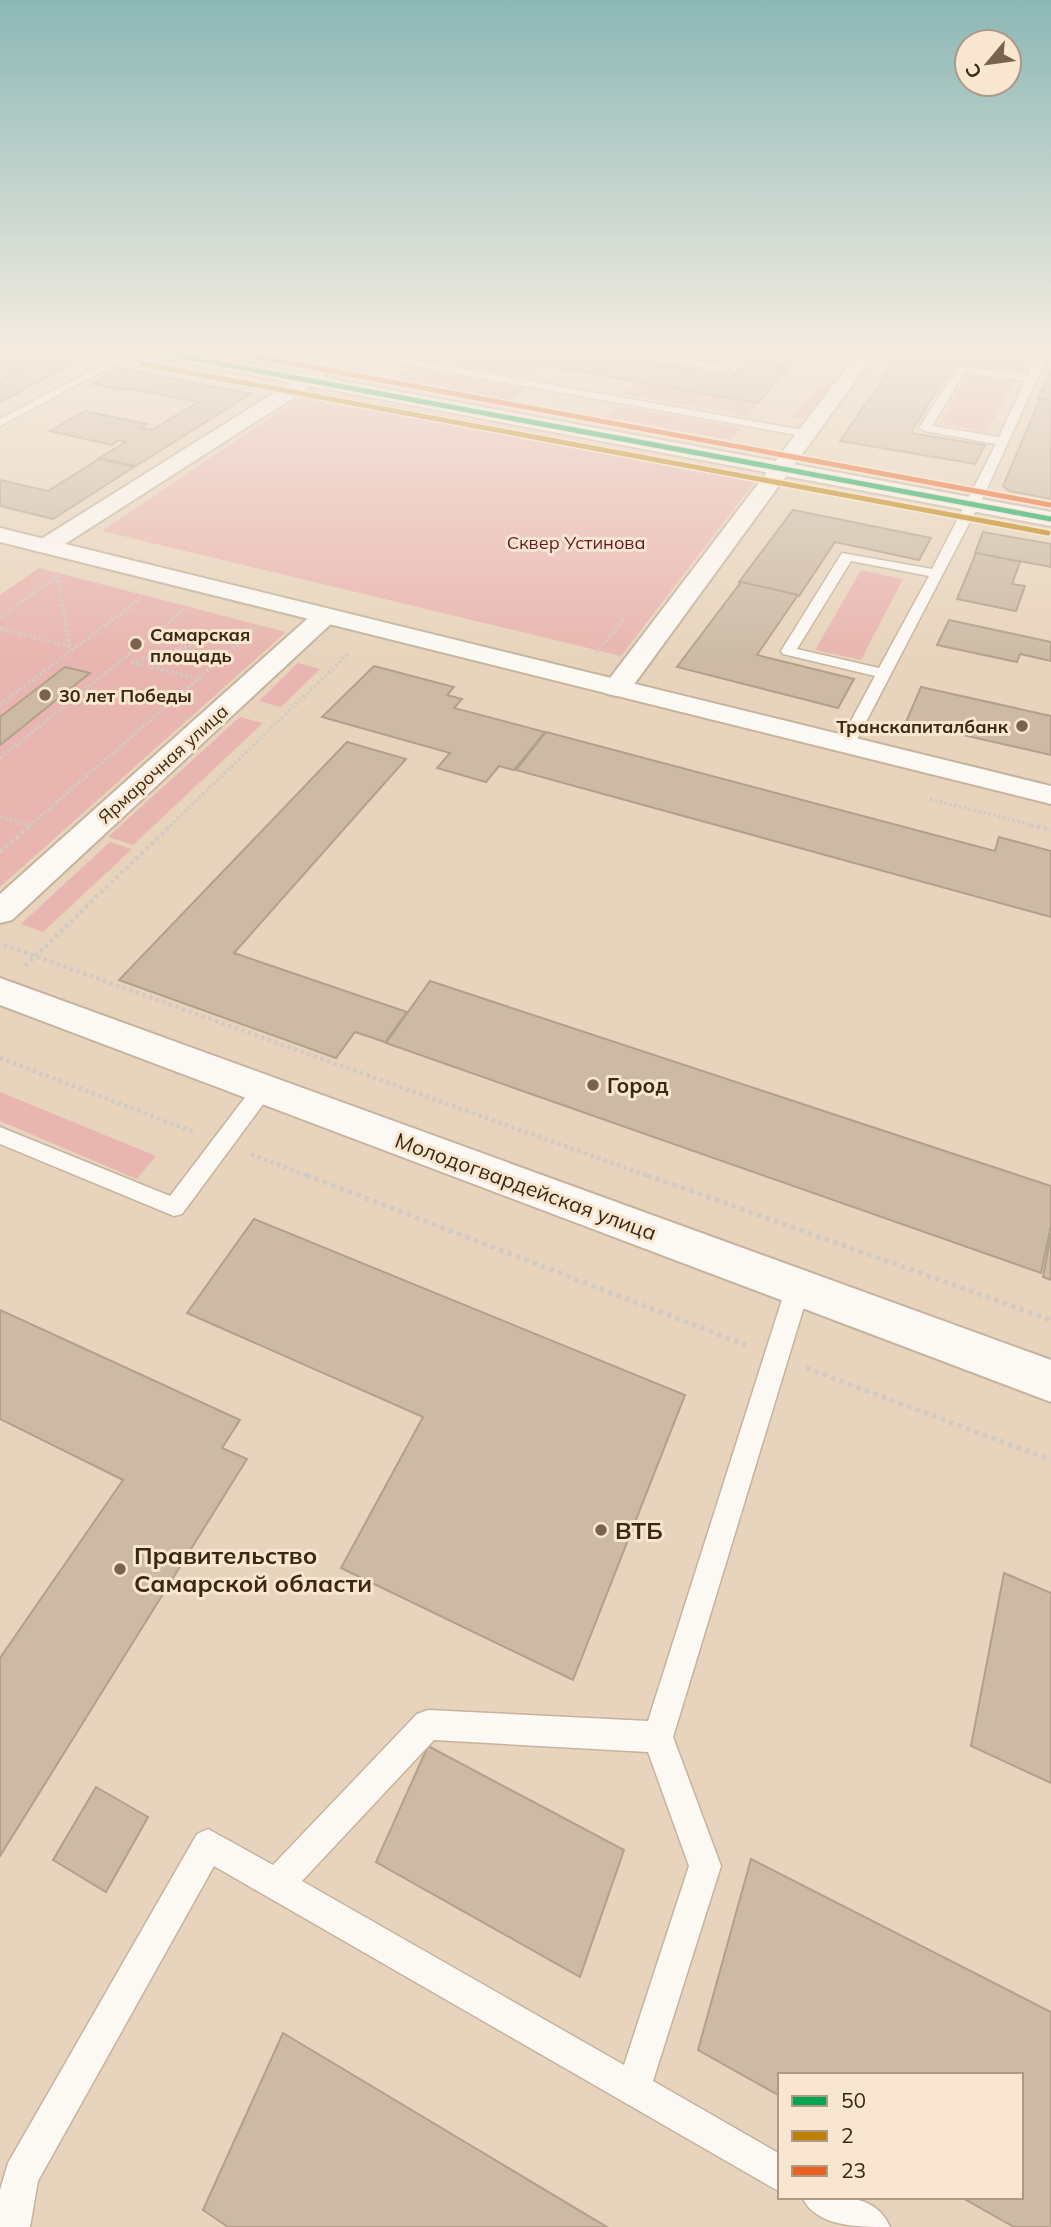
<svg xmlns="http://www.w3.org/2000/svg" width="1051" height="2227" font-family="Mulish,sans-serif">
	<style>
		.green { fill: #e9b5b0 }
		.building { fill: #ccbaa5; stroke: #b2a08b; stroke-width: 2 }
		.lines { fill: none; stroke-linecap: round; stroke-linejoin: round }
		.lane-casing { stroke: #c5b39e; stroke-width: 3 }
		.street-casing { stroke: #c5b39e; stroke-width: 4 }
		.secondary-casing { stroke: #c5b39e; stroke-width: 4 }
		.primary-casing { stroke: #c5b39e; stroke-width: 4 }
		.path-far3 { stroke: #d1cbc4; stroke-width: 2.5; stroke-dasharray: 2 2; stroke-linecap: butt }
		.path-far2 { stroke: #d1cbc4; stroke-width: 3.5; stroke-dasharray: 2.5 2.5; stroke-linecap: butt }
		.path-far1 { stroke: #d1cbc4; stroke-width: 4.5; stroke-dasharray: 3.5 3.5; stroke-linecap: butt }
		.path { stroke: #d1cbc4; stroke-width: 5; stroke-dasharray: 4.5 4.5; stroke-linecap: butt }
		.lane { fill: #fcf9f5; fill-rule: evenodd }
		.street { fill: #fcf9f5; fill-rule: evenodd }
		.secondary { fill: #fcf9f5; fill-rule: evenodd }
		.primary { fill: #fcf9f5; fill-rule: evenodd }
		.bus-1-casing { stroke: #f9e6d0; stroke-width: 8 }
		.bus-2-casing { stroke: #f9e6d0; stroke-width: 8 }
		.bus-3-casing { stroke: #f9e6d0; stroke-width: 8 }
		.bus-1 { stroke: #00a651; stroke-width: 5 }
		.bus-2 { stroke: #be8005; stroke-width: 5 }
		.bus-3 { stroke: #e96221; stroke-width: 5 }
		.poi-dot { fill: #77644e; stroke: #f9e6d0; stroke-width: 2.5 }
		.labels { text-anchor: middle; dominant-baseline: central; stroke-width: 6; stroke-linejoin: round; paint-order: stroke }
		.far-park-label { font-size: 18px; fill: #64192b; stroke: #f9e6d0 }
		.far-poi-label { font-size: 18px; font-weight: bold; fill: #3a2812; stroke: #f9e6d0; text-anchor: start }
		.far-street-label { font-size: 18px; fill: #3a2812; stroke: #f9e6d0 }
		.poi-label { font-size: 21px; font-weight: bold; fill: #3a2812; stroke: #f9e6d0; text-anchor: start }
		.street-label { font-size: 21px; fill: #3a2812; stroke: #f9e6d0 }
		.near-poi-label { font-size: 24px; font-weight: bold; fill: #3a2812; stroke: #f9e6d0; text-anchor: start }
	</style>
	<rect width="100%" height="100%" fill="#e8d4bc"/>
	<!-- green -->
	<g class="green">
		<path d="M418,350H453L541,365L525,378L408,357Z"/>
		<path d="M409,367L524,388L510,400L394,378Z"/>
		<path d="M968,375L1013,382L987,432L940,424Z"/>
		<path d="M637,382L758,403L747,416L625,394Z"/>
		<path d="M822,382L837,385L809,418H791Z"/>
		<path d="M311,390L760,475L621,656L102,531Z"/>
		<path d="M618,406L741,428L731,440L606,417Z"/>
		<path d="M39,568L286,632L0,887V595Z"/>
		<path d="M861,570L903,579L861,660L815,650Z"/>
		<path d="M298,663L320,669L281,707L259,701Z"/>
		<path d="M240,717L263,723L133,845L108,837Z"/>
		<path d="M110,842L132,849L43,932L21,924Z"/>
		<path d="M0,1092L156,1156L137,1179L0,1121Z"/>
	</g>
	<!-- building -->
	<g class="building">
		<path d="M0,350H11L76,362L0,402V380L19,371L0,367Z"/>
		<path d="M457,350H647L636,360L732,377L747,361L788,368L758,403Z"/>
		<path d="M758,350H804L788,368L747,361Z"/>
		<path d="M903,350H998L1029,354L1021,370L955,360L911,433L985,445L975,464L840,441Z"/>
		<path d="M120,368L250,394L136,466L99,458L126,442L119,440L112,445L50,431L85,411L146,424L140,428L152,430L198,402L128,388L123,390L92,384Z"/>
		<path d="M1051,371V401L1038,399Z"/>
		<path d="M1040,399L1051,400V499L1009,491L1003,486Z"/>
		<path d="M99,459L134,467L53,519L0,506V480L48,491Z"/>
		<path d="M793,510L931,538L919,560L835,542L799,596L739,582Z"/>
		<path d="M983,532L1051,544V567L975,553Z"/>
		<path d="M976,553L1020,562L1012,584L1025,586L1016,611L957,599Z"/>
		<path d="M741,582L798,595L757,655L854,679L838,708L677,667Z"/>
		<path d="M949,620L1051,642V661L1020,654L1017,662L937,645Z"/>
		<path d="M374,666L454,687L447,695L462,699L454,708L545,732L514,770L499,766L486,782L437,768L450,753L322,717Z"/>
		<path d="M65,667L90,673L0,745V717Z"/>
		<path d="M921,687L1051,716V755L906,722Z"/>
		<path d="M546,732L995,851L999,837L1051,851V917L516,770Z"/>
		<path d="M347,742L406,759L234,953L407,1012L385,1042L355,1032L336,1058L119,980Z"/>
		<path d="M430,981L1051,1186V1226L1041,1273L386,1043Z"/>
		<path d="M254,1219L685,1395L573,1680L341,1568L423,1417L187,1313Z"/>
		<path d="M1051,1233V1280L1043,1277Z"/>
		<path d="M0,1310L240,1420L222,1448L247,1459L0,1856V1658L123,1480L0,1419Z"/>
		<path d="M1004,1573L1051,1593V1783L971,1746Z"/>
		<path d="M428,1746L624,1850L580,1977L376,1862Z"/>
		<path d="M96,1787L148,1817L106,1892L53,1860Z"/>
		<path d="M751,1859L1051,2012V2227H1014L961,2197H1021V2075H780V2096L698,2050Z"/>
		<path d="M283,2033L607,2227H228L203,2210Z"/>
	</g>
	<g class="lines">
		<defs>
			<g id="lane">
				<path d="M130,350H142L0,426V419Z"/>
				<path d="M343,350H356L808,431L814,434L808,437L347,354Z"/>
				<path d="M737,350H747L726,372L658,358L663,355L724,366Z"/>
				<path d="M1040,350H1050L985,493L854,745L852,748H840L838,745L875,676L783,654L781,651L842,553L932,569L996,444L925,431L919,428L958,366L1028,375ZM965,372L1025,381L999,437L932,426ZM851,561L929,576L879,668L797,649Z"/>
				<path d="M263,1081L270,1083L273,1089L270,1095L182,1214L174,1216L0,1144V1127L170,1196L256,1083Z"/>
				<path d="M798,1277L806,1280L810,1287L673,1737L721,1866L653,2081L780,2154V2192L214,1866L38,2181L30,2227H0V2190L8,2163L197,1834L208,1829L273,1865L417,1714L428,1710L648,1721L786,1287L790,1280ZM434,1740L648,1752L689,1866L624,2065L302,1881Z"/>
				<path d="M802,2197C834,2197 875,2191 890,2227C857,2227 816,2227 802,2197Z"/>
			</g>
			<g id="street">
				<path d="M338,350H358L296,396L54,551H38L34,546L38,541L282,388Z"/>
				<path d="M860,350H878L627,694L617,696L607,694L603,688L607,682Z"/>
				<path d="M325,608L334,611L338,616L334,621L12,920L0,923V894L316,611Z"/>
				<path d="M0,978L1051,1360V1402L0,1005Z"/>
			</g>
			<path id="secondary" d="M0,528L1051,786V804L0,542Z"/>
			<path id="primary" d="M137,350H174L1051,512V526L146,355Z"/>
		</defs>
		<!-- lane casing -->
		<use href="#lane" class="lane-casing"/>
		<!-- street casing -->
		<use href="#street" class="street-casing"/>
		<!-- secondary casing -->
		<use href="#secondary" class="secondary-casing"/>
		<!-- primary casing -->
		<use href="#primary" class="primary-casing"/>
		<!-- path-far3 -->
		<path class="path-far3" d="M62,350L78,353"/>
		<!-- path-far2 -->
		<g class="path-far2">
			<path d="M0,617L58,576L69,646"/>
			<path d="M0,628L71,647"/>
			<path d="M596,653L624,619"/>
			<path d="M131,662L253,629"/>
			<path d="M132,662L198,679"/>
			<path d="M0,705L141,598"/>
			<path d="M0,758L185,609"/>
			<path d="M930,799L1037,826"/>
			<path d="M0,817L28,825"/>
			<path d="M29,826L257,628"/>
			<path d="M170,826L349,653"/>
		</g>
		<!-- path-far1 -->
		<g class="path-far1">
			<path d="M1030,825L1051,830"/>
			<path d="M0,852L31,825"/>
			<path d="M4,945L651,1177"/>
			<path d="M25,966L171,825"/>
			<path d="M0,1058L194,1132"/>
			<path d="M251,1154L310,1177"/>
		</g>
		<!-- path -->
		<g class="path">
			<path d="M306,1175L746,1345"/>
			<path d="M647,1175L1051,1320"/>
			<path d="M806,1368L1051,1460"/>
		</g>
		<!-- lane -->
		<use href="#lane" class="lane"/>
		<!-- street -->
		<use href="#street" class="street"/>
		<!-- secondary -->
		<use href="#secondary" class="secondary"/>
		<!-- primary -->
		<use href="#primary" class="primary"/>
		<defs>
			<path id="bus-1" d="M146,350L1051,519"/>
			<path id="bus-2" d="M143,364L1048,533"/>
			<path id="bus-3" d="M220,350L1051,505"/>
		</defs>
		<!-- bus-1 casing -->
		<use href="#bus-1" class="bus-1-casing"/>
		<!-- bus-2 casing -->
		<use href="#bus-2" class="bus-2-casing"/>
		<!-- bus-3 casing -->
		<use href="#bus-3" class="bus-3-casing"/>
		<!-- bus-1 -->
		<use href="#bus-1" class="bus-1"/>
		<!-- bus-2 -->
		<use href="#bus-2" class="bus-2"/>
		<!-- bus-3 -->
		<use href="#bus-3" class="bus-3"/>
	</g>
	<!-- sky -->
	<linearGradient id="sky" x2="0" y2="1"><stop stop-color="#8bb8b6"/><stop offset="0.53" stop-color="#f5ece1"/><stop offset="1" stop-color="#f5ece1" stop-opacity="0"/></linearGradient>
	<rect width="1051" height="661" fill="url(#sky)"/>
	<!-- markers -->
	<g class="poi-dot">
		<circle cx="136" cy="644" r="7"/>
		<circle cx="45" cy="695" r="7"/>
		<circle cx="1022" cy="726" r="7"/>
		<circle cx="593" cy="1085" r="7"/>
		<circle cx="601" cy="1530" r="7"/>
		<circle cx="120" cy="1569" r="7"/>
	</g>
	<g class="labels">
		<!-- far-park labels -->
		<g class="far-park-label">
			<text x="576" y="542">Сквер Устинова</text>
		</g>
		<!-- far-poi labels -->
		<g class="far-poi-label">
			<text x="150" y="634">Самарская<tspan x="150" dy="21">площадь</tspan></text>
			<text x="59" y="695">30 лет Победы</text>
			<text x="1008" y="726" text-anchor="end">Транскапиталбанк</text>
		</g>
		<!-- far-street labels -->
		<g class="far-street-label">
			<text transform="translate(163 764) rotate(-42)">Ярмарочная улица</text>
		</g>
		<!-- poi labels -->
		<g class="poi-label">
			<text x="607" y="1085">Город</text>
		</g>
		<!-- street labels -->
		<g class="street-label">
			<text transform="translate(526 1186) rotate(20)">Молодогвардейская улица</text>
		</g>
		<!-- near-poi labels -->
		<g class="near-poi-label">
			<text x="615" y="1530">ВТБ</text>
			<text x="134" y="1555">Правительство<tspan x="134" dy="28">Самарской области</tspan></text>
		</g>
	</g>
	<!-- legend -->
	<rect x="778" y="2073" width="245" height="126" fill="#f9e6d0" stroke="#ad9a84" stroke-width="2"/>
	<rect x="792" y="2096" width="35" height="10" fill="#00a651" stroke="#ad9a84" stroke-width="2"/>
	<text x="841" y="2108" font-size="21" fill="#3a2812">50</text>
	<rect x="792" y="2131" width="35" height="10" fill="#be8005" stroke="#ad9a84" stroke-width="2"/>
	<text x="841" y="2143" font-size="21" fill="#3a2812">2</text>
	<rect x="792" y="2166" width="35" height="10" fill="#e96221" stroke="#ad9a84" stroke-width="2"/>
	<text x="841" y="2178" font-size="21" fill="#3a2812">23</text>
	<!-- north arrow -->
	<g transform="translate(988 63) rotate(241)"><circle r="33" fill="#f9e6d0" stroke="#ad9a84" stroke-width="2"/>
	<path d="M0-5L12 26L0 18L-12 26Z" fill="#77644e"/>
	<text y="-10" font-size="19" font-weight="bold" text-anchor="middle" fill="#3a2812">С</text>
	</g>
</svg>
